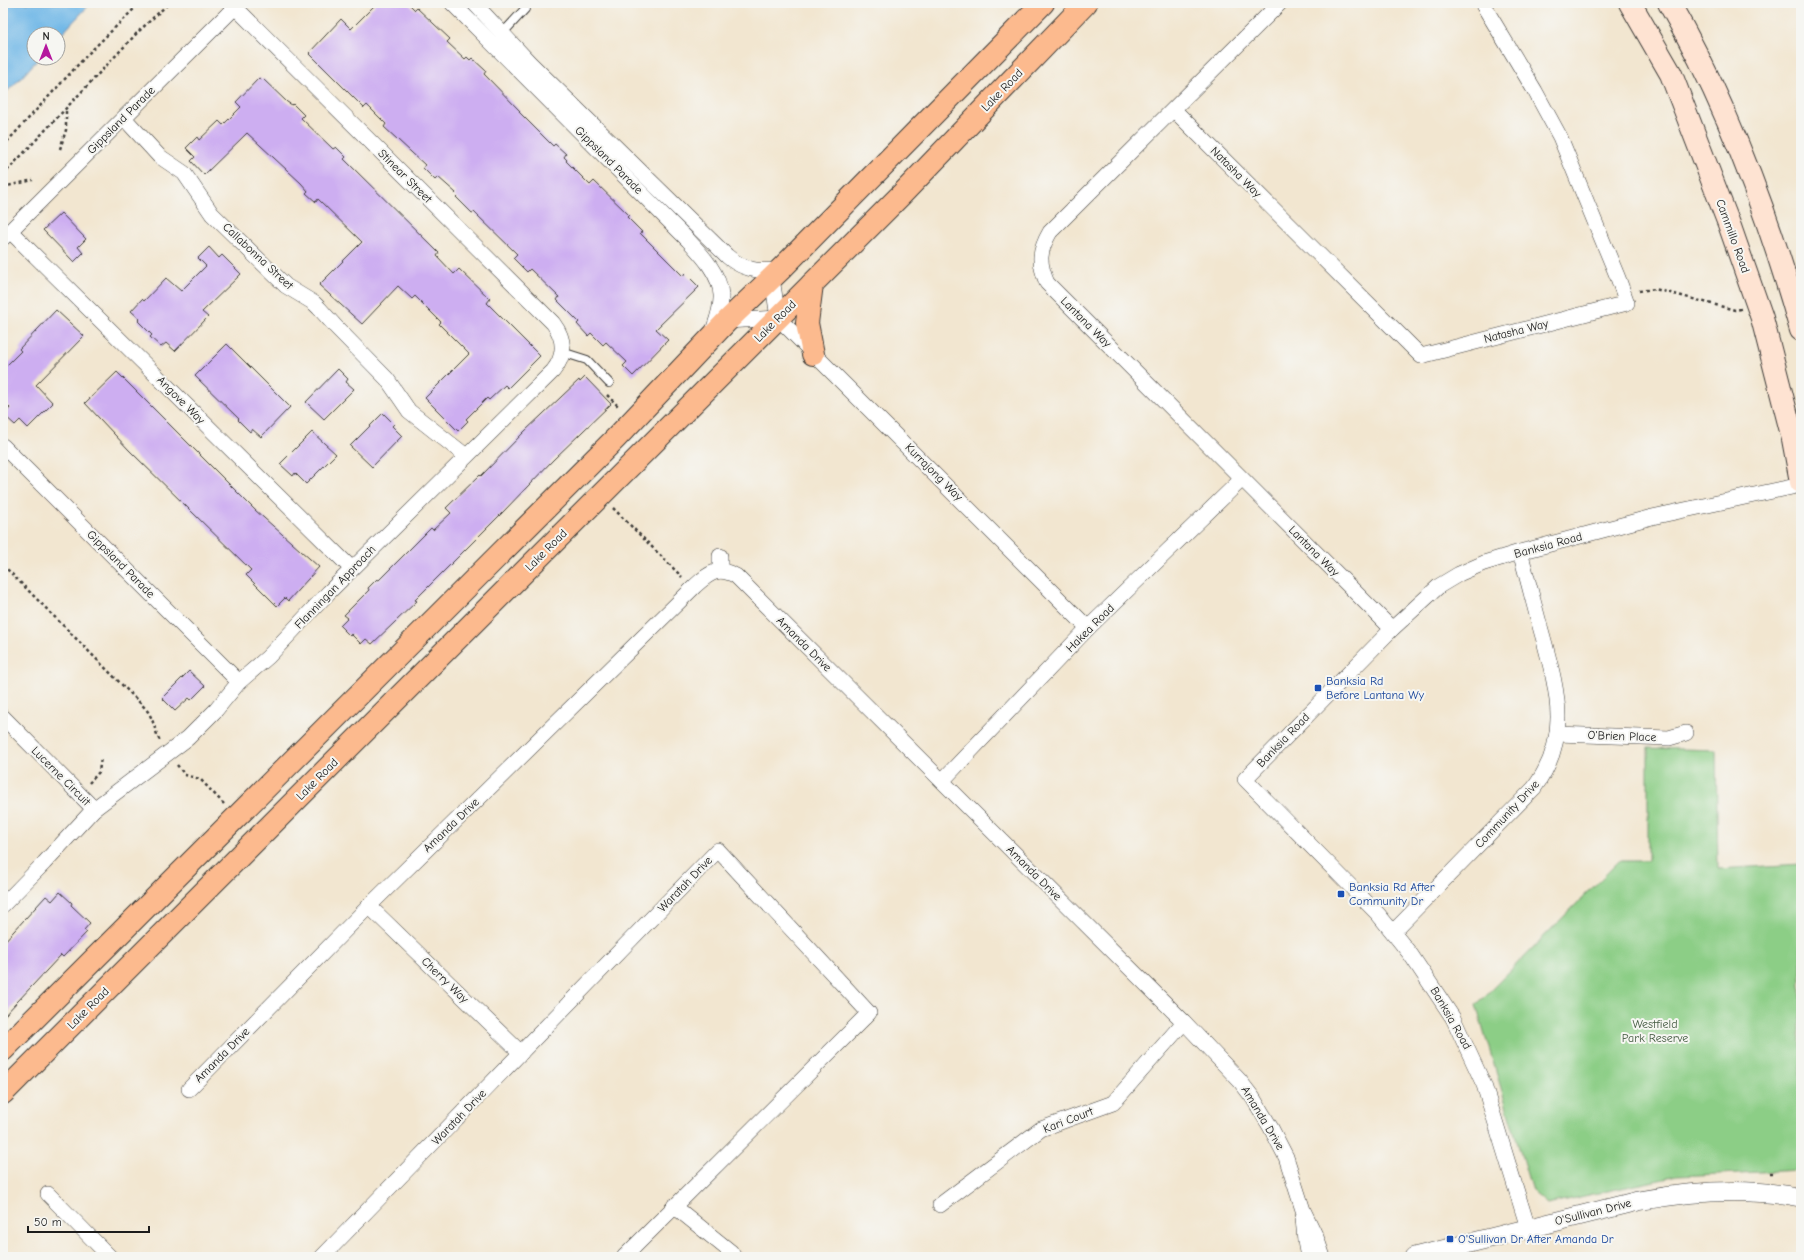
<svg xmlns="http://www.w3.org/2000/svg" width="1804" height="1260" font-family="'Comic Neue',sans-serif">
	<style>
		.green { fill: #8cce86; stroke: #547551 }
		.water { fill: #70b7e7; stroke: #466a82 }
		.building { fill: #cdaef1 }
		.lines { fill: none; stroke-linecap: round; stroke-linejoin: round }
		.service-casing { stroke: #3c3a37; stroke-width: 10 }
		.minor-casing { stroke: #3c3a37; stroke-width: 16 }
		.tertiary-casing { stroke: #3c3a37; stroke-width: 20 }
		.secondary-casing { stroke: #3c3a37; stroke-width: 24 }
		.primary-casing { stroke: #3c3a37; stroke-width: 24 }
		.path { stroke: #3c3a37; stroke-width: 2.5; stroke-dasharray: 3 3; stroke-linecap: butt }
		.service { stroke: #fff; stroke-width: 8 }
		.minor { stroke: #fff; stroke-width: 15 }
		.tertiary { stroke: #fff; stroke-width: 19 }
		.secondary { stroke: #fee3d2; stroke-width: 22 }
		.primary { stroke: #fcba8e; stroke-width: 22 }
		.transit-dot { fill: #1a4fb4; stroke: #f6f6f2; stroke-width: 1.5 }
		.labels { text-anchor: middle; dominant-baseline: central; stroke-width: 4; stroke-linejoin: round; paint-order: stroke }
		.street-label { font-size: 12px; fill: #1c1c1c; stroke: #f6f6f2 }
		.transit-label { font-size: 12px; fill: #164399; stroke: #f6f6f2; text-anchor: start }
		.park-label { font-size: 12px; fill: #435a41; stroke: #f6f6f2 }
	</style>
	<rect width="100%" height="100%" fill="#f6f6f2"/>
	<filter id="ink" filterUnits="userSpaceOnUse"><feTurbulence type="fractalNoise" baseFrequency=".025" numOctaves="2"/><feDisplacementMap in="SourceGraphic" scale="8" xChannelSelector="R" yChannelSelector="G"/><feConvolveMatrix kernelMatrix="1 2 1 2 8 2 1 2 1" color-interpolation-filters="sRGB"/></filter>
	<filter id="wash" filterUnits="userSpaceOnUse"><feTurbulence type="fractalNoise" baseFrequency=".012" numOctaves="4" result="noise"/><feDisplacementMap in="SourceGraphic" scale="16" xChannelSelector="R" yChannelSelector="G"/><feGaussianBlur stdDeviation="0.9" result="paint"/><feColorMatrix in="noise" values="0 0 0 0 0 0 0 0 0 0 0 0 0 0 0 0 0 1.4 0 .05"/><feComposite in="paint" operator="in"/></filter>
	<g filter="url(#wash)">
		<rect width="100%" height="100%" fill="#f2e6d0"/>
		<!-- green -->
		<path class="green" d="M1648,748L1716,750L1718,869L1801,864V1170L1678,1176L1547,1204L1532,1191L1476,1005L1619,861H1648Z"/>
		<!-- water -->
		<path class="water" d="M3,3H91L58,38V34H34V58H39L20,79L3,95Z"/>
		<g id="blocks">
			<!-- building -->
			<g class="building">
				<path d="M377,3H408L415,10L417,8L450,39L447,42L465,59L467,57L470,60L472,58L486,71L484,74L520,111L519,112L553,146L555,144L566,154L564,157L567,160L566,161L590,185L594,181L629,215L627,217L642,232L640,233L683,276L685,273L699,287L656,329L668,340L633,376L623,366L627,362L606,342L603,345L591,333L588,336L577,324L579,322L557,300L559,297L530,269L527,272L513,258L517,254L474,212L472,213L454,195L456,193L438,177L435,180L423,168L425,165L384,127L386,124L367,105L364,108L309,53L341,19L351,29Z"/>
				<path d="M259,78L262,80L263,79L287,102L292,105L293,104L304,115L301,118L333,149L336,147L346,157L344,159L439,253L437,256L454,274L459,269L490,299L487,303L540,356L508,388L505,385L489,400L487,398L466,419L468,421L458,431L425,398L469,354L439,324L441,322L415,296L412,299L398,286L362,324L319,285L362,242L318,199L316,202L306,193L308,191L301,183L247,133L204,175L191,161L195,157L186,148L197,137L199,140L219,121L223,125L241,107L236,102Z"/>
				<path d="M61,213L86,239L78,247L83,253L74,262L43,230Z"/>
				<path d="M209,247L219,258L222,255L241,274L202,312L208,317L175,351L166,343L161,347L150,337L152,335L138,321L140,319L131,311L142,299L144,301L166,278L181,291L206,266L198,258Z"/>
				<path d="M56,310L84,336L36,385L53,403L28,428L20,420L15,425L4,415L10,408L3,401V369L21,351L19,349Z"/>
				<path d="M227,344L290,407L261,437L252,429L250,432L238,420L239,419L195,376Z"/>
				<path d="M338,369L348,379L346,382L354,389L324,419L306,402Z"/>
				<path d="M117,372L255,510L319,567L288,601L285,598L277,606L246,575L251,570L129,450L85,403Z"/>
				<path d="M585,377L611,404L553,460L503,512L415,600L417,601L372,644L366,639L361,644L351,634L350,636L340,626L348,618L344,615L369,590L368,588L377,579L379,580L431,528L433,530L451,513L446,508L480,475L481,476L525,431L579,380L580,382Z"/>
				<path d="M383,413L394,424L392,426L402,436L372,467L350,446Z"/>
				<path d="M312,432L336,454L306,484L295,473L293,476L280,464Z"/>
				<path d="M189,671L205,686L191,700L189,698L175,711L162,698Z"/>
				<path d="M60,892L72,903L71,905L90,923L84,930L87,932L63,957L61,955L3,1017V943L46,896L52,901Z"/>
			</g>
		</g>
	</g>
	<g filter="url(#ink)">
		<use href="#blocks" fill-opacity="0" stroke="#3c3a37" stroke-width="1"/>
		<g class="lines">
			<defs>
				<g id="service">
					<path d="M500,36L525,9"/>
					<path d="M562,352L587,360L609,383"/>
				</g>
				<g id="minor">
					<path d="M452,3L688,240C702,255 720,274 721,295C722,308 716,322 712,334"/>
					<path d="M474,3L529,62L727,256C743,270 760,273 781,269"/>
					<path d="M1280,3L1050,232C1039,251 1038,262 1047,283L1392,629"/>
					<path d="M1174,110L1421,356L1627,303L1618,278L1560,137L1535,91L1482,3"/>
					<path d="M124,118L159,156L184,173L212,214L286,286L314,303L319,308L336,327L387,379L409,411L466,456"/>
					<path d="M10,231L352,569"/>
					<path d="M3,238L239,3"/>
					<path d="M772,278L778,318L1088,628"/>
					<path d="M727,321L778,318"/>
					<path d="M3,446L239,682"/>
					<path d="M720,556V571"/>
					<path d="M3,717L94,809"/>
					<path d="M1557,734L1669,738L1686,733"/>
					<path d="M942,781L1088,628L1242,479"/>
					<path d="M3,905L44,863L94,809L188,738L216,710L239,682L268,657L329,592L553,371C566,355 565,339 553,323L235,7"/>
					<path d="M369,906L521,1053"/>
					<path d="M1393,932L1534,788C1571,738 1558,693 1543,637C1535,609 1528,580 1520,552"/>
					<path d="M189,1089L369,906L695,586C709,573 718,566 736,576L1184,1022L1240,1081L1253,1098L1271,1128L1286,1157L1303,1210L1316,1237L1323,1257"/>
					<path d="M48,1194L110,1257"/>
					<path d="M940,1205L1041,1129L1113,1103L1184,1022"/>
					<path d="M674,1206L731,1252L734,1257"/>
					<path d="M1303,1217L1305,1241L1308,1257"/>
					<path d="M1528,1228L1484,1085L1453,1018L1411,955L1378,914L1245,779L1392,629L1439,586L1459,574L1484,563L1520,552L1652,517L1801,485"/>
					<path d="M322,1257L718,850L869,1013L624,1257"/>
				</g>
				<path id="tertiary" d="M1414,1257L1638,1201C1692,1191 1748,1187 1801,1198"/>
				<g id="secondary">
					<path d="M1630,3L1671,74L1729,224L1762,318L1793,439L1801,482"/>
					<path d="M1669,3C1728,105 1769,217 1801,330"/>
				</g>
				<g id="primary">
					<path d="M812,284L807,323L813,354"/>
					<path d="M3,1050L616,438L727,321L781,269L1043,3"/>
					<path d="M3,1093L902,194L1086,3"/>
				</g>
			</defs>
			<!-- service casing -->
			<use href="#service" class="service-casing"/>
			<!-- minor casing -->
			<use href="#minor" class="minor-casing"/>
			<!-- tertiary casing -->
			<use href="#tertiary" class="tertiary-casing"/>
			<!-- secondary casing -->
			<use href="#secondary" class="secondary-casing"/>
			<!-- primary casing -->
			<use href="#primary" class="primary-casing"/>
			<!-- path -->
			<g class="path">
				<path d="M3,146L88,54L140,3"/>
				<path d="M60,149L66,130V108"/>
				<path d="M3,175L138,32L169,3"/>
				<path d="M3,187L33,180"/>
				<path d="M1639,291L1655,289L1735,310L1741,309"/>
				<path d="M607,395L619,407"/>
				<path d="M613,508L682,577"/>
				<path d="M3,565L146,709C154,719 154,730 160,741"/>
				<path d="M177,765L185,775L200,779L224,804"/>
				<path d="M89,783L99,772L101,757"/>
				<path d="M1770,1173H1774"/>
			</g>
			<!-- service -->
			<use href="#service" class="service"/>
			<!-- minor -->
			<use href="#minor" class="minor"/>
			<!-- tertiary -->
			<use href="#tertiary" class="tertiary"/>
			<!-- secondary -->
			<use href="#secondary" class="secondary"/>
			<!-- primary -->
			<use href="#primary" class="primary"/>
		</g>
	</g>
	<!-- markers -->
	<g class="transit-dot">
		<rect x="1314" y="684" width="8" height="8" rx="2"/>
		<rect x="1337" y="890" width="8" height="8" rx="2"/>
		<rect x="1446" y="1235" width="8" height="8" rx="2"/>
	</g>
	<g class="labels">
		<!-- street labels -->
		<g class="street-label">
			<text transform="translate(1002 90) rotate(-46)">Lake Road</text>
			<text transform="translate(121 120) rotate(-45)">Gippsland Parade</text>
			<text transform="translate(609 160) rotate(45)">Gippsland Parade</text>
			<text transform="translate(1236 172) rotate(45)">Natasha Way</text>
			<text transform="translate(405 176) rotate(45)">Stinear Street</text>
			<text transform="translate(1733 236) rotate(70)">Cammillo Road</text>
			<text transform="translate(258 256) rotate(43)">Callabonna Street</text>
			<text transform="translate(775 321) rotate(-45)">Lake Road</text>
			<text transform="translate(1086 322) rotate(45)">Lantana Way</text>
			<text transform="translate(1516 331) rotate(-14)">Natasha Way</text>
			<text transform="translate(181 400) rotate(45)">Angove Way</text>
			<text transform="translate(934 472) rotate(45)">Kurrajong Way</text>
			<text transform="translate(1548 545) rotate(-15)">Banksia Road</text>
			<text transform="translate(546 550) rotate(-45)">Lake Road</text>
			<text transform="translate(1314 551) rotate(45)">Lantana Way</text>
			<text transform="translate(121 564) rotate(45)">Gippsland Parade</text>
			<text transform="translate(335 587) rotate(-46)">Flanningan Approach</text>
			<text transform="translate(1090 628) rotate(-45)">Hakea Road</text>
			<text transform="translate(804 644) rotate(45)">Amanda Drive</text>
			<text transform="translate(1622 736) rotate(2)">O'Brien Place</text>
			<text transform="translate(1283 740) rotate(-46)">Banksia Road</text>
			<text transform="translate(61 776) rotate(45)">Lucerne Circuit</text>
			<text transform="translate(317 779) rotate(-45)">Lake Road</text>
			<text transform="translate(1507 814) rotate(-47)">Community Drive</text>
			<text transform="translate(451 825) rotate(-44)">Amanda Drive</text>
			<text transform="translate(1034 873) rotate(45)">Amanda Drive</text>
			<text transform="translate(685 884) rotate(-46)">Waratah Drive</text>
			<text transform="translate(445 980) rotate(44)">Cherry Way</text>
			<text transform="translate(88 1008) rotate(-45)">Lake Road</text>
			<text transform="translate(1451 1018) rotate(60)">Banksia Road</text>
			<text transform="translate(222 1055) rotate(-45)">Amanda Drive</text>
			<text transform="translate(459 1117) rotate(-46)">Waratah Drive</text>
			<text transform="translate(1263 1118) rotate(59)">Amanda Drive</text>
			<text transform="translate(1068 1120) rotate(-21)">Kari Court</text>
			<text transform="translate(1593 1212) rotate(-14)">O'Sullivan Drive</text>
		</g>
		<!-- transit labels -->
		<g class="transit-label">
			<text x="1326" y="681">Banksia Rd<tspan x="1326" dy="14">Before Lantana Wy</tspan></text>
			<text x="1349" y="887">Banksia Rd After<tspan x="1349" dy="14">Community Dr</tspan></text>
			<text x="1458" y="1239">O'Sullivan Dr After Amanda Dr</text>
		</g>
		<!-- park labels -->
		<g class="park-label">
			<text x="1655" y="1024">Westfield<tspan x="1655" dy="14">Park Reserve</tspan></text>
		</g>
	</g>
	<!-- margin -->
	<rect width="1804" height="1260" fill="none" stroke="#f6f6f2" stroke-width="16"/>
	<!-- north arrow -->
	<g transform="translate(46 46)"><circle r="19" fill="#f6f6f2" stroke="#9f9f9c"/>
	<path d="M0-3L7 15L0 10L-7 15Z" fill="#b5179e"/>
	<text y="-6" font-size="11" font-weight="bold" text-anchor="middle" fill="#1c1c1c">N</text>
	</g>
	<!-- scale -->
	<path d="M28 1226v6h121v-6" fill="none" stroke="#1c1c1c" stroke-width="2"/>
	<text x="34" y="1226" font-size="12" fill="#1c1c1c" stroke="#f6f6f2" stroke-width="3" paint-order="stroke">50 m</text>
</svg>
